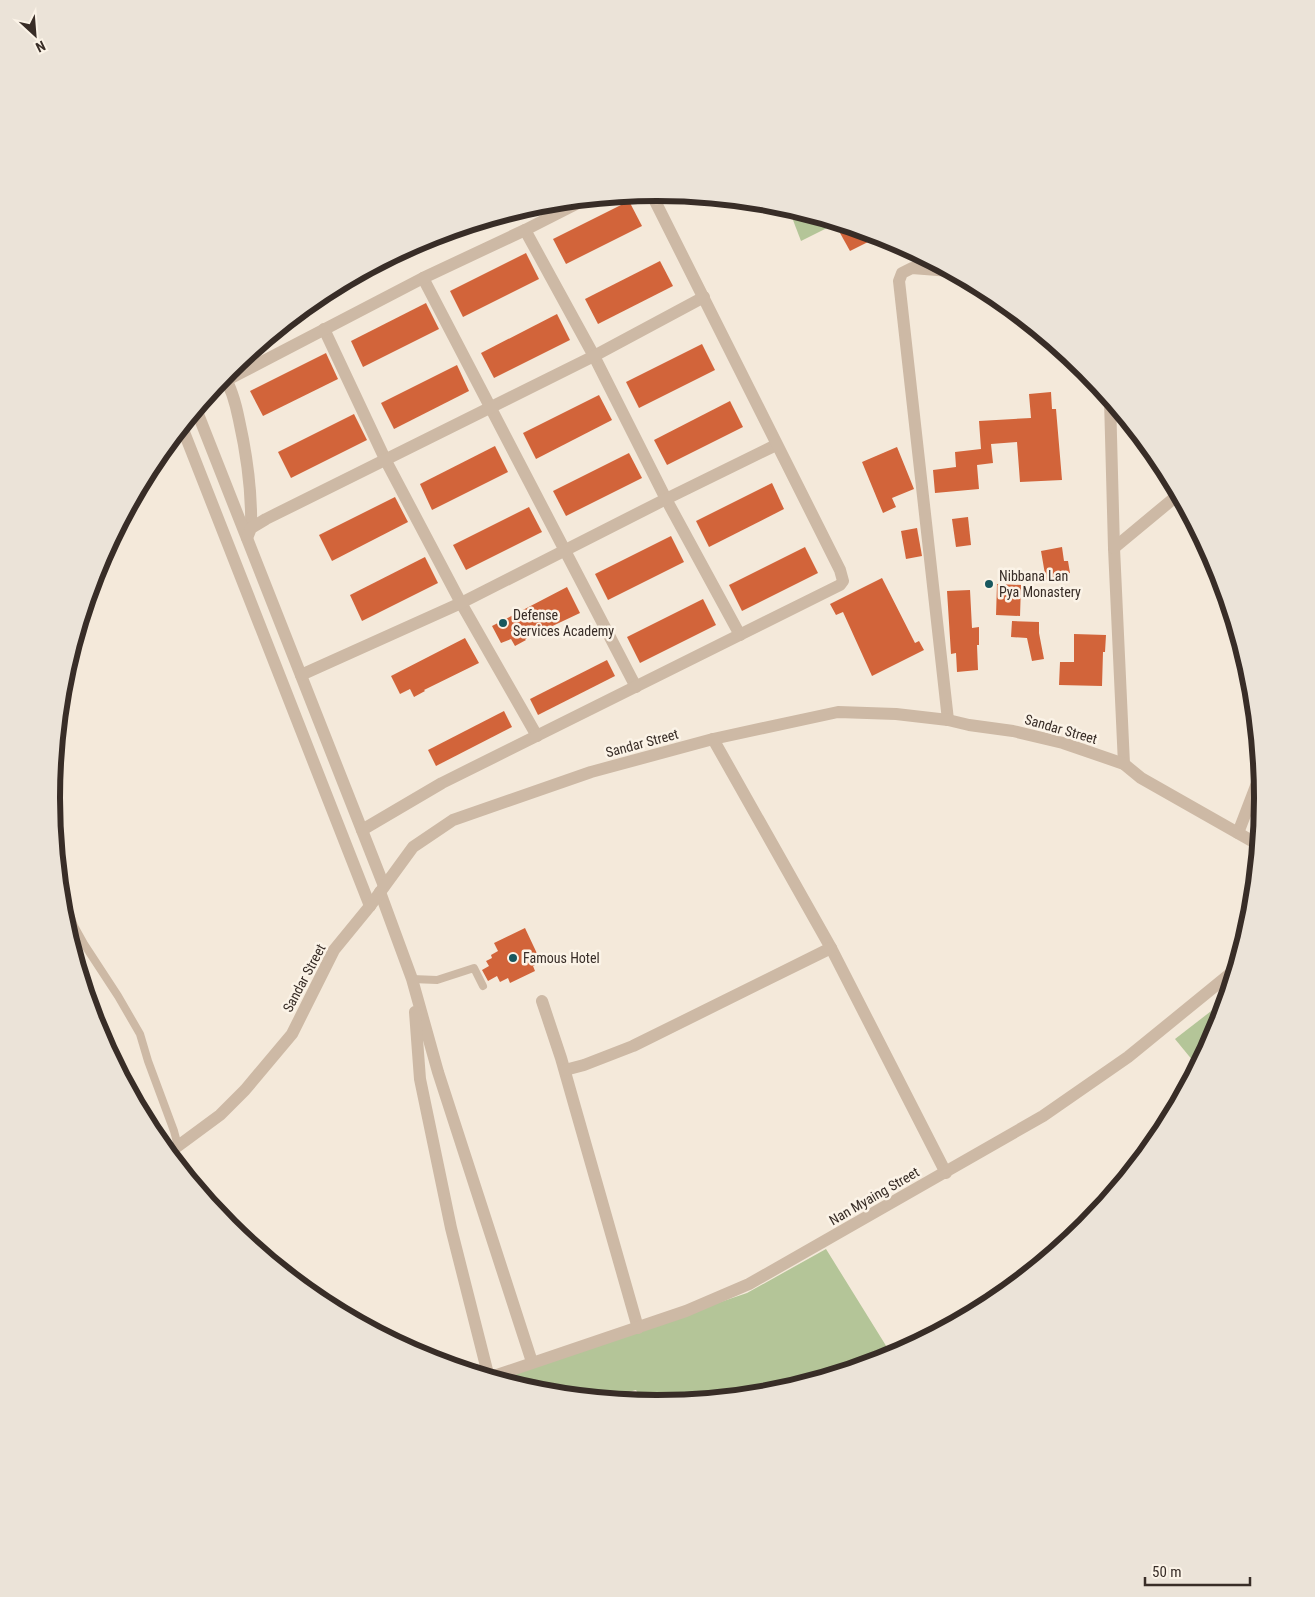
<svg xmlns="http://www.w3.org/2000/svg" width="1315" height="1597" font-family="'Roboto Condensed',sans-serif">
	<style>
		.green { fill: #b4c598 }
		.building { fill: #d2643a }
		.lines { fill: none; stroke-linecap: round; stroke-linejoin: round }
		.service { stroke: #cdb9a5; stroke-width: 8 }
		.minor { stroke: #cdb9a5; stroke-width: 12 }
		.tertiary { stroke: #cdb9a5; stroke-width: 12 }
		.poi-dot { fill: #18575e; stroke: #fbf3e7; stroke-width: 2 }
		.labels { text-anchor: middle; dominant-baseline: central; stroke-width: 5; stroke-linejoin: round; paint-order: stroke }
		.poi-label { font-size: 14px; fill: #382d27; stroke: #fbf3e7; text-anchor: start }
		.street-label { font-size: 14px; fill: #382d27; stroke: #fbf3e7 }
		.rim { fill: none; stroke: #382d27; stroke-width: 6 }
	</style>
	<rect width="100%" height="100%" fill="#f4e9da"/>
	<!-- green -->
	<g class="green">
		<path d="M788,207L836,222L837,223L801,241Z"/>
		<path d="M1228,998L1217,1031L1198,1067L1175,1039Z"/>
		<path d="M826,1249L893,1357L775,1393L657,1405L644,1403L636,1390L603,1399L539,1393L494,1379L747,1293Z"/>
	</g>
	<!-- building -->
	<g class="building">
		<path d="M629,201L642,226L566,264L553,239Z"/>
		<path d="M852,227L865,231L870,241L850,251L840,233Z"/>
		<path d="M526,253L539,279L463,317L450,291Z"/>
		<path d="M660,261L673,286L598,324L585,299Z"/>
		<path d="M426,303L439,329L363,367L351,341Z"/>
		<path d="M557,314L570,340L494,378L481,353Z"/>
		<path d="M702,344L715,370L639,408L626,382Z"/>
		<path d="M326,353L338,379L263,416L250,391Z"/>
		<path d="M457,365L469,391L394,429L381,403Z"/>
		<path d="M1051,392L1052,409H1056L1062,480L1020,482L1017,442L991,444L993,463L977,465L979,489L935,493L933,470L956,467L955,452L981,449L979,421L1031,418L1029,394Z"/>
		<path d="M599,395L612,420L536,459L523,433Z"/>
		<path d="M730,401L743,427L667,465L654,440Z"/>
		<path d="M354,414L367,440L291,478L278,452Z"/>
		<path d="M495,446L508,472L432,510L420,484Z"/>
		<path d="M897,447L914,489L892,498L896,507L883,513L862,462Z"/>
		<path d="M629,453L642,478L566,516L553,491Z"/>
		<path d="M772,483L784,509L709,547L696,521Z"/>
		<path d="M395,497L408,522L332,561L319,535Z"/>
		<path d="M529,507L542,532L466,570L453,545Z"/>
		<path d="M968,517L971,545L956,547L952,519Z"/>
		<path d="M917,528L922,556L906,559L901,531Z"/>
		<path d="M671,536L684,562L608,600L595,574Z"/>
		<path d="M805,547L818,573L742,611L729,585Z"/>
		<path d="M1062,547L1064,561H1068L1070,573L1056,575L1057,578L1046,580L1041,551Z"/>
		<path d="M425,557L438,583L362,621L350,595Z"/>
		<path d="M882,578L915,643L919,641L924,650L872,676L843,612L836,615L830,604Z"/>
		<path d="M997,584L1021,585L1020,616L996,615Z"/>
		<path d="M567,587L580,613L525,639L526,640L515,646L511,639L501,643L492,626Z"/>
		<path d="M970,590L972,628L979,627V645H977L978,670L957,672L956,653L951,654L947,591Z"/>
		<path d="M703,599L716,625L640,663L627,637Z"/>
		<path d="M1012,621L1039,622V633L1044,659L1032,661L1027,638L1011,637Z"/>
		<path d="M1074,634L1106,635L1105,652H1103L1102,686L1059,685L1060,662H1074Z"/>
		<path d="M465,638L479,663L424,690L425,691L414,697L410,689L400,694L391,676Z"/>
		<path d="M607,660L615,676L538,715L530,699Z"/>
		<path d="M504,711L512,727L436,766L428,750Z"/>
		<path d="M525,928L541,962L533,966L535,971L510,983L508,978L500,982L497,976L488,981L482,970L489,966L486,961L492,958L491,955L498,951L494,943Z"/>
	</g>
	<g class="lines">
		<!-- service -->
		<g class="service">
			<path d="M63,894L74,926L84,944L118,996L140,1034L148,1061L174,1131L178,1146"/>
			<path d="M412,979L437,980L474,968L483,986"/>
		</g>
		<!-- minor -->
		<g class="minor">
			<path d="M525,230L594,356L666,499L740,635"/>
			<path d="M423,278L636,687"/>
			<path d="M324,329L386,461L461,603L537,736"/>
			<path d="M224,376C232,389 236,405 239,420C247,456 252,491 251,528"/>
			<path d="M227,380L423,278L525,230L584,200"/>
			<path d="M1110,399L1114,548L1124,764"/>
			<path d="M196,409L384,886"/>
			<path d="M182,427L370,906"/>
			<path d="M247,538L251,528L266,519L594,356L704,297"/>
			<path d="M1114,548L1179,494"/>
			<path d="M301,675L461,603L666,499L776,445"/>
			<path d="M948,720L899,281L902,273L912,268L950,271"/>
			<path d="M713,739L831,948L946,1173"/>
			<path d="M362,830L442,783L840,585L843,581L840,570L651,193"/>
			<path d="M1238,833L1261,773"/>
			<path d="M380,892L412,979L438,1072L532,1362"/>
			<path d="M542,1001L561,1058L638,1328"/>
			<path d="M415,1012L420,1079L451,1228L489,1378"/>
			<path d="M565,1070L584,1065L633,1046L831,948"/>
		</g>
		<!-- tertiary -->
		<g class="tertiary">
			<path d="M167,1152L178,1146L220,1115L245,1090L292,1034L334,950L370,906L413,847L453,820L591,772L713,739L838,712L896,714L948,720L969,725L1013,731L1063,743L1124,764L1141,778L1259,845"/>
			<path d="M488,1378L686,1311L749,1284L1043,1116L1128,1057L1236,969"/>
		</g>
	</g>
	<!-- markers -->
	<g class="poi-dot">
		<circle cx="989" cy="584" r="5"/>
		<circle cx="503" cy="623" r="5"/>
		<circle cx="513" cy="958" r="5"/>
	</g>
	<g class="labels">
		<!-- poi labels -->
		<g class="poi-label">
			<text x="999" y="576">Nibbana Lan<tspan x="999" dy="16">Pya Monastery</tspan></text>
			<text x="513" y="615">Defense<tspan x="513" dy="16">Services Academy</tspan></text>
			<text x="523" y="958">Famous Hotel</text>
		</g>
		<!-- street labels -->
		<g class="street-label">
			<text transform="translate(1061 729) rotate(16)">Sandar Street</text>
			<text transform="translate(642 743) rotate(-15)">Sandar Street</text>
			<text transform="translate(304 978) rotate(-62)">Sandar Street</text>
			<text transform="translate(874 1196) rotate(-30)">Nan Myaing Street</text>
		</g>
	</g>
	<!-- crop -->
	<path d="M0 0H1315V1597H0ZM60 798a597 597 0 1 1 1194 0a597 597 0 1 1-1194 0Z" fill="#ebe3d8" fill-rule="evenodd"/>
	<path class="rim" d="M60 798a597 597 0 1 1 1194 0a597 597 0 1 1-1194 0Z"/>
	<!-- north arrow -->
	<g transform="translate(35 35) rotate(154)" stroke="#fbf3e7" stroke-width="4" paint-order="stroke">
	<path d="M0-4L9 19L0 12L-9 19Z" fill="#382d27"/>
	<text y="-8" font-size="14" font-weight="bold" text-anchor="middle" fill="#382d27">N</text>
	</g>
	<!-- scale -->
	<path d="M1145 1577v8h105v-8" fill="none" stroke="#382d27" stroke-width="2.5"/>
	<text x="1152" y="1577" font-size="15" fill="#382d27" stroke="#fbf3e7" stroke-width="4" paint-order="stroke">50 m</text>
</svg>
